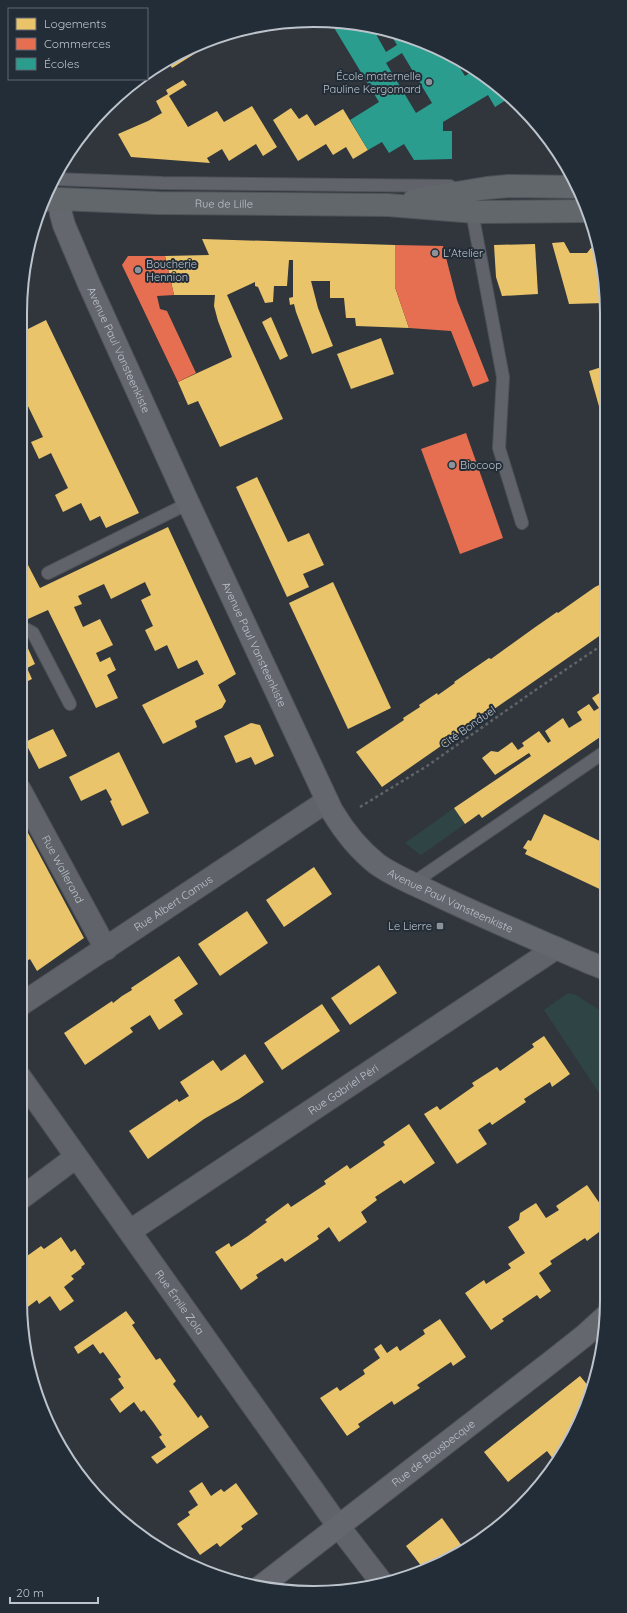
<svg xmlns="http://www.w3.org/2000/svg" width="627" height="1613" font-family="Quicksand,sans-serif">
	<style>
		.green { fill: #2f4444 }
		.homes { fill: #e9c46a }
		.shops { fill: #e76f51 }
		.schools { fill: #2a9d8f; fill-rule: evenodd }
		.lines { fill: none; stroke-linecap: round; stroke-linejoin: round }
		.lane-casing { stroke: #4e5257; stroke-width: 14 }
		.street-casing { stroke: #4e5257; stroke-width: 24 }
		.secondary-casing { stroke: #4e5257; stroke-width: 24 }
		.primary-casing { stroke: #4e5358; stroke-width: 24 }
		.path { stroke: #5f6468; stroke-width: 2.5; stroke-dasharray: 3 3; stroke-linecap: butt }
		.lane { stroke: #60646a; stroke-width: 12 }
		.street { stroke: #60646a; stroke-width: 22 }
		.secondary { stroke: #64686e; stroke-width: 22 }
		.primary { stroke: #62676c; stroke-width: 22 }
		.poi-dot { fill: #8b9299; stroke: #232d37; stroke-width: 1.5 }
		.labels { text-anchor: middle; dominant-baseline: central; stroke-width: 4; stroke-linejoin: round; paint-order: stroke }
		.poi-label { font-size: 11px; fill: #bcc3cb; stroke: #232d37; text-anchor: start }
		.street-label { font-size: 11px; fill: #bcc3cb; stroke: #232d37 }
		.rim { fill: none; stroke: #bcc3cb; stroke-width: 2 }
	</style>
	<rect width="100%" height="100%" fill="#30363c"/>
	<!-- green -->
	<g class="green">
		<path d="M454,808L465,824L421,855L405,843Z"/>
		<path d="M568,993L576,995L606,1014L607,1105L544,1010Z"/>
	</g>
	<!-- homes -->
	<g class="homes">
		<path d="M259,26L242,37L238,31Z"/>
		<path d="M196,46L199,51L172,68L167,59Z"/>
		<path d="M183,80L187,85L169,96L188,127L217,111L224,122L252,106L277,147L263,156L256,144L229,161L222,149L207,158L210,163L131,157L118,134L148,121L162,113L156,101L168,94L166,90Z"/>
		<path d="M291,108L299,119L307,114L315,126L343,109L368,150L353,159L346,147L333,155L326,144L298,161L273,120Z"/>
		<path d="M202,239L395,245V287L409,328L356,326L355,318H346L344,298H330V281H311L318,308L333,346L312,354L296,312L294,304L290,305L289,298L293,297V260H289L287,286H274L273,302L265,303L258,287L255,286V282L227,295L283,419L220,447L198,401L188,405L178,382L232,357L218,321L214,306L215,295H174L165,256L209,255Z"/>
		<path d="M564,242L570,253H587L591,248L596,247L604,275L605,303L569,304L552,243Z"/>
		<path d="M535,244L538,294L502,296L496,277L494,245Z"/>
		<path d="M271,317L288,356L280,360L262,322Z"/>
		<path d="M46,320L139,513L106,528L100,516L90,521L81,503L63,512L55,495L68,488L51,453L39,459L31,442L43,437L27,404L25,405L24,403L20,405V383L22,382L20,379V333Z"/>
		<path d="M381,338L394,374L351,389L337,354Z"/>
		<path d="M605,366V424H604L589,371Z"/>
		<path d="M257,477L288,542L309,533L324,565L303,574L309,587L287,597L236,487Z"/>
		<path d="M168,527L236,674L218,685L226,701L222,708L195,721L197,727L163,744L142,705L204,674L197,660L178,669L167,645L155,651L145,630L153,626L141,600L151,595L145,582L111,599L104,584L78,596L82,604L74,607L83,627L100,619L113,645L96,653L100,662L110,657L116,670L107,675L118,698L96,708L48,610L28,619L20,603V569L28,565L40,588Z"/>
		<path d="M333,582L391,708L348,729L289,603Z"/>
		<path d="M605,582V632L382,787L356,752L404,720L403,718L420,707L419,705L437,693L438,695L455,683L454,682L489,658L491,659L534,628L557,612L558,613L595,587Z"/>
		<path d="M20,635H22L35,664L27,668L32,679L20,685Z"/>
		<path d="M602,691L605,695L606,733L482,818L479,814L465,824L454,808L531,756L529,753L495,775L482,758L491,751L498,752L512,742L518,750L524,746L522,743L539,731L548,743L551,741L545,731L563,718L569,728L582,720L577,712L589,704L594,711L599,708L592,698Z"/>
		<path d="M251,723L260,725L274,756L255,765L251,757L236,763L224,736Z"/>
		<path d="M53,729L67,756L39,769L25,742Z"/>
		<path d="M119,752L149,813L122,826L110,801L112,800L106,789L81,801L69,777Z"/>
		<path d="M544,814L606,844V892L525,854L527,850L523,848L528,840L531,841Z"/>
		<path d="M20,818L84,938L37,971L30,959L20,965V939L24,936L20,928Z"/>
		<path d="M314,867L332,894L284,927L266,900Z"/>
		<path d="M247,911L268,943L220,976L198,944Z"/>
		<path d="M179,956L198,984L174,1000L183,1014L159,1030L150,1015L130,1028L133,1032L85,1065L64,1033L112,1001L113,1003L122,996L132,990L131,988Z"/>
		<path d="M379,965L397,993L350,1025L331,998Z"/>
		<path d="M322,1004L340,1031L282,1070L264,1043Z"/>
		<path d="M544,1036L570,1074L552,1087L550,1082L524,1099L526,1102L492,1125L490,1122L478,1130L487,1144L457,1164L424,1114L437,1106L440,1110L474,1086L472,1083L497,1067L500,1071L534,1047L532,1044Z"/>
		<path d="M245,1054L264,1082L239,1099L204,1119L148,1159L129,1131L177,1099L179,1102L189,1096L180,1082L213,1060L221,1071Z"/>
		<path d="M409,1124L435,1163L404,1184L401,1180L375,1197L377,1200L361,1212L367,1222L339,1242L329,1227L317,1236L319,1239L285,1262L282,1258L256,1275L258,1278L241,1290L215,1252L229,1243L231,1247L248,1236L267,1222L265,1220L288,1203L291,1207L326,1184L324,1181L347,1165L350,1169L385,1145L383,1142Z"/>
		<path d="M587,1185L607,1214V1226L587,1241L585,1238L550,1261L552,1264L539,1273L551,1291L540,1299L537,1295L502,1319L504,1321L491,1330L465,1293L484,1280L486,1284L511,1268L508,1264L525,1253L508,1227L519,1220L520,1213L536,1203L546,1218L559,1210L556,1206Z"/>
		<path d="M61,1237L71,1252L75,1249L85,1264L81,1267L82,1268L71,1276L74,1279L64,1287L74,1301L60,1311L50,1296L39,1304L37,1300L25,1309L20,1300V1261L41,1246L44,1249Z"/>
		<path d="M126,1311L135,1323L132,1325L156,1360L160,1358L176,1381L173,1384L185,1400L198,1418L201,1415L209,1427L157,1464L151,1457L166,1447L159,1437L162,1435L153,1422L144,1410L141,1412L134,1402L120,1413L110,1399L124,1388L118,1379L121,1377L103,1352L100,1354L93,1344L78,1354L74,1347Z"/>
		<path d="M440,1319L466,1357L453,1366L451,1362L417,1385L420,1388L406,1397L394,1405L392,1401L358,1424L360,1427L347,1436L320,1398L337,1387L340,1391L365,1374L363,1370L380,1358L374,1349L381,1344L387,1353L397,1346L400,1351L425,1334L423,1330Z"/>
		<path d="M580,1376L590,1388L593,1385L577,1430L556,1463L547,1451L508,1482L484,1452Z"/>
		<path d="M202,1482L211,1496L221,1489L224,1492L236,1483L258,1514L241,1526L243,1529L220,1547L217,1543L200,1555L177,1524L190,1515L188,1512L198,1505L189,1491Z"/>
		<path d="M442,1518L462,1546L442,1562L425,1571L406,1546Z"/>
	</g>
	<!-- shops -->
	<g class="shops">
		<path d="M395,245L443,246L457,300L489,381L473,387L451,331L409,328L395,287Z"/>
		<path d="M128,256H165L174,295L157,296L160,309L167,311L196,373L178,382L122,265Z"/>
		<path d="M466,433L503,538L460,554L421,449Z"/>
	</g>
	<!-- schools -->
	<path class="schools" d="M330,21L372,27L386,52L397,45L388,30H390L455,60L465,76L476,69L509,98L495,107L488,95L443,122V131H452V159L414,160L404,144L389,153L382,142L368,150L350,120L379,102ZM402,53L432,103L416,113L386,63Z"/>
	<g class="lines">
		<defs>
			<g id="lane">
				<path d="M53,179L162,183L450,186"/>
				<path d="M472,212L503,377L499,448L522,523"/>
				<path d="M48,573L189,503"/>
				<path d="M20,626L33,633L70,704"/>
				<path d="M413,883L606,751"/>
			</g>
			<g id="street">
				<path id="s1" d="M20,790L106,949"/>
				<path id="s2" d="M20,1005L327,801"/>
				<path id="s3" d="M20,1077L339,1527L383,1584"/>
				<path d="M20,1199L76,1157"/>
				<path id="s4" d="M130,1231L556,948"/>
			</g>
			<g id="secondary">
				<path id="s5" d="M59,199L61,214L64,225L89,284L185,496L332,811C344,831 358,849 377,864C395,877 417,885 437,895C487,919 538,940 588,962L606,969"/>
				<path id="s6" d="M260,1587L551,1362L584,1336L605,1317"/>
			</g>
			<g id="primary">
				<path id="s7" d="M44,200L59,199L158,203L388,205L476,212L585,211"/>
				<path d="M414,200L487,188L509,186L578,187"/>
			</g>
		</defs>
		<!-- lane casing -->
		<use href="#lane" class="lane-casing"/>
		<!-- street casing -->
		<use href="#street" class="street-casing"/>
		<!-- secondary casing -->
		<use href="#secondary" class="secondary-casing"/>
		<!-- primary casing -->
		<use href="#primary" class="primary-casing"/>
		<!-- path -->
		<path class="path" d="M360,807L427,766L537,689L605,643"/>
		<!-- lane -->
		<use href="#lane" class="lane"/>
		<!-- street -->
		<use href="#street" class="street"/>
		<!-- secondary -->
		<use href="#secondary" class="secondary"/>
		<!-- primary -->
		<use href="#primary" class="primary"/>
	</g>
	<!-- markers -->
	<g class="poi-dot">
		<circle cx="429" cy="82" r="4"/>
		<circle cx="435" cy="253" r="4"/>
		<circle cx="138" cy="270" r="4"/>
		<circle cx="452" cy="465" r="4"/>
		<rect x="436" y="922" width="8" height="8" rx="2"/>
	</g>
	<g class="labels">
		<!-- poi labels -->
		<g class="poi-label">
			<text x="421" y="76" text-anchor="end">École maternelle<tspan x="421" dy="13">Pauline Kergomard</tspan></text>
			<text x="443" y="253">L'Atelier</text>
			<text x="146" y="264">Boucherie<tspan x="146" dy="13">Hennion</tspan></text>
			<text x="460" y="465">Biocoop</text>
			<text x="432" y="926" text-anchor="end">Le Lierre</text>
		</g>
		<!-- street labels -->
		<g class="street-label">
			<text stroke="none"><textPath href="#s7" startOffset="180">Rue de Lille</textPath></text>
			<text stroke="none"><textPath href="#s5" startOffset="163">Avenue Paul Vansteenkiste</textPath></text>
			<text stroke="none"><textPath href="#s5" startOffset="487">Avenue Paul Vansteenkiste</textPath></text>
			<text transform="translate(468 727) rotate(-35)">Cité Bonduel</text>
			<text stroke="none"><textPath href="#s1" startOffset="90">Rue Wallerand</textPath></text>
			<text stroke="none"><textPath href="#s5" startOffset="823">Avenue Paul Vansteenkiste</textPath></text>
			<text stroke="none"><textPath href="#s2" startOffset="184">Rue Albert Camus</textPath></text>
			<text stroke="none"><textPath href="#s4" startOffset="256">Rue Gabriel Péri</textPath></text>
			<text stroke="none"><textPath href="#s3" startOffset="276">Rue Émile Zola</textPath></text>
			<text stroke="none"><textPath href="#s6" startOffset="219">Rue de Bousbecque</textPath></text>
		</g>
	</g>
	<!-- crop -->
	<path d="M0 0H627V1613H0ZM313 27H314A286 286 0 0 1 600 313V1300A286 286 0 0 1 314 1586H313A286 286 0 0 1 27 1300V313A286 286 0 0 1 313 27Z" fill="#232d37" fill-rule="evenodd"/>
	<path class="rim" d="M313 27H314A286 286 0 0 1 600 313V1300A286 286 0 0 1 314 1586H313A286 286 0 0 1 27 1300V313A286 286 0 0 1 313 27Z"/>
	<!-- legend -->
	<rect x="8" y="8" width="140" height="72" fill="#232d37" stroke="#606972"/>
	<rect x="16" y="18" width="20" height="12" fill="#e9c46a" stroke="#606972"/>
	<text x="44" y="28" font-size="12" fill="#bcc3cb">Logements</text>
	<rect x="16" y="38" width="20" height="12" fill="#e76f51" stroke="#606972"/>
	<text x="44" y="48" font-size="12" fill="#bcc3cb">Commerces</text>
	<rect x="16" y="58" width="20" height="12" fill="#2a9d8f" stroke="#606972"/>
	<text x="44" y="68" font-size="12" fill="#bcc3cb">Écoles</text>
	<!-- scale -->
	<path d="M10 1597v6h88v-6" fill="none" stroke="#bcc3cb" stroke-width="2"/>
	<text x="16" y="1597" font-size="12" fill="#bcc3cb" stroke="#232d37" stroke-width="3" paint-order="stroke">20 m</text>
</svg>
